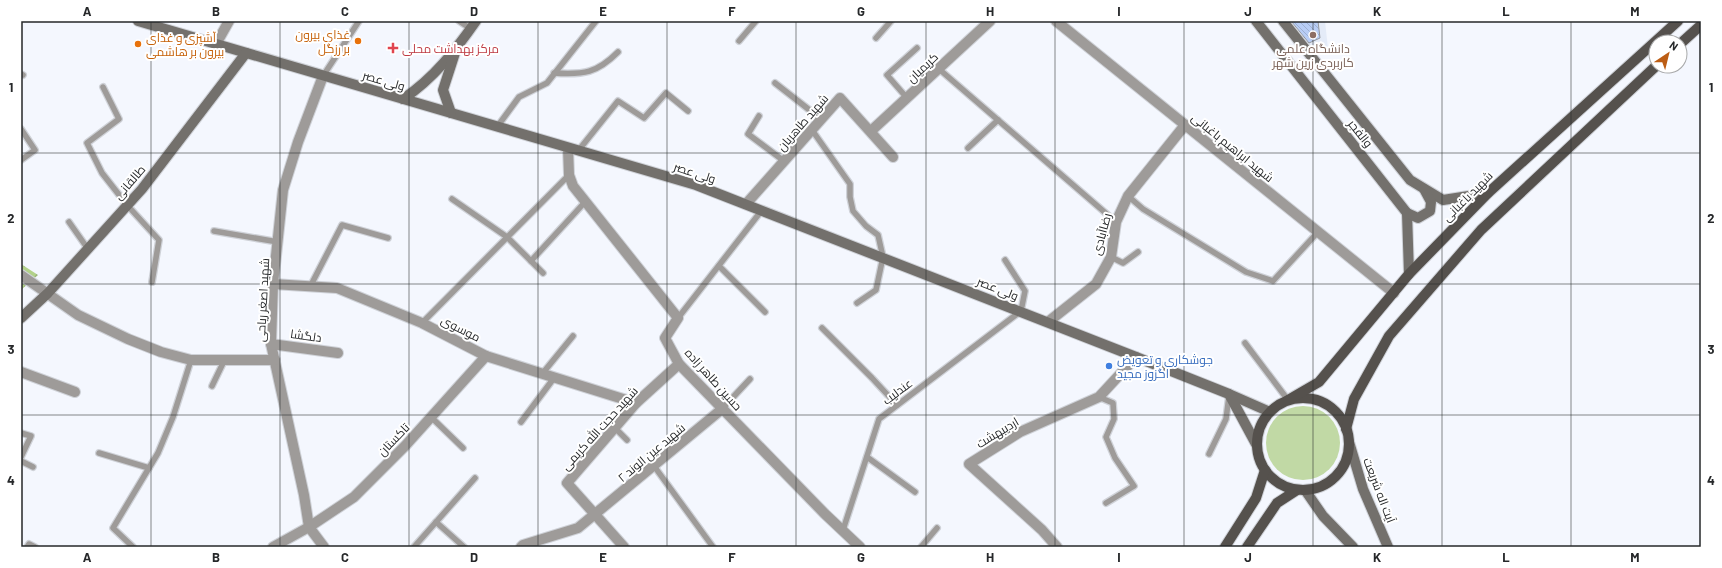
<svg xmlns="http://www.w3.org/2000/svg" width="1722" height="568" font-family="Barlow,Cairo,sans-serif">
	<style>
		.built { fill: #e4ebf8 }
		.grass { fill: #c1d9a5 }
		.forest { fill: url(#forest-firs) }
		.building { fill: url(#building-back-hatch); stroke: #93979d }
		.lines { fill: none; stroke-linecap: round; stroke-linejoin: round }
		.lane-casing { stroke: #cfd2d8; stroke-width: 8 }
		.street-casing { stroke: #cfd2d8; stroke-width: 12 }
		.secondary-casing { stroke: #cfd2d8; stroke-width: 12 }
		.primary-casing { stroke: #cfd2d8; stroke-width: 12 }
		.lane { stroke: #9e9b99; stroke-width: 5.5 }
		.street { stroke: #9e9b99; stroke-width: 10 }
		.secondary { stroke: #73706c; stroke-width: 10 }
		.primary { stroke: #55514d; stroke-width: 10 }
		.grid { fill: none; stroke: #26282a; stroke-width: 1; stroke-opacity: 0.55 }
		.education-dot { fill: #8d6e63; stroke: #fff; stroke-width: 1.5 }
		.food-dot { fill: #e8710a; stroke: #fff; stroke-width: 1.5 }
		.health-dot { fill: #e0444e; stroke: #fff; stroke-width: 1.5 }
		.shop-dot { fill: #3f7fe0; stroke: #fff; stroke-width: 1.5 }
		.labels { text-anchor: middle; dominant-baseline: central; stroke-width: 4; stroke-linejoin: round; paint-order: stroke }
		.food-label { font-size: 12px; fill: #c56008; stroke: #fff; text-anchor: end }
		.health-label { font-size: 12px; fill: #be3a42; stroke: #fff; text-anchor: start }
		.education-label { font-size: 12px; fill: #785e54; stroke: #fff }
		.street-label { font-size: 12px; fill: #26282a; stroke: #fff }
		.shop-label { font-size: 12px; fill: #366cbe; stroke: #fff; text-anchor: start }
		.neatline { fill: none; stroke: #26282a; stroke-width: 1.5 }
		.grid-label { font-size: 13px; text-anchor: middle; font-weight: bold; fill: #26282a }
	</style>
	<defs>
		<pattern id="forest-firs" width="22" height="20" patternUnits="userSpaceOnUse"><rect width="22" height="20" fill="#b2d28a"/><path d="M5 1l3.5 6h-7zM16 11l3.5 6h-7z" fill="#99b477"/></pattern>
		<pattern id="building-back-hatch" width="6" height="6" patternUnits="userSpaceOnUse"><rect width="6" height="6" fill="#b8cdf5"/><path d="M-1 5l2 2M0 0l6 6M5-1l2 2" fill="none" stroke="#9eb0d2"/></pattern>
	</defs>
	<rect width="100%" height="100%" fill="#f4f7fe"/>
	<!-- built -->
	<path class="built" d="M1289,21H1325L1328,49L1310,48Z"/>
	<!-- grass -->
	<circle class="grass" cx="1303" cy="443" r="37"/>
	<!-- forest -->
	<path class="forest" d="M21,264L38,275L21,290Z"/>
	<!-- building -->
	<path class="building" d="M1291,21H1318L1320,38L1309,43Z"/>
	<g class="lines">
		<defs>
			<g id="lane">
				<path d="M459,21L471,29"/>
				<path d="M876,38L891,21"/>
				<path d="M739,41L756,21"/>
				<path d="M939,69L1116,222"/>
				<path d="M554,73C584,75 597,73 618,52"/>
				<path d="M21,74L23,75"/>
				<path d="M323,76L359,21"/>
				<path d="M775,83L821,119"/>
				<path d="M103,87L119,119L87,143L102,173L127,205L159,240L152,282"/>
				<path d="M907,98L887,75L917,48"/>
				<path d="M759,116L748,134L784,161"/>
				<path d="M497,127L519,97L547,83L596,21"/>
				<path d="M21,129L35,150L21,160"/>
				<path d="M812,130L850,184V197L853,211L866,226L878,235L883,257L876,290L857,303"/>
				<path d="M968,148L998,120"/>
				<path d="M578,151L618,101L644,118L666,93L688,111"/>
				<path d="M1128,196L1143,209L1246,272L1273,281L1318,232"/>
				<path d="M452,199L507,237L543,273"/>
				<path d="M69,222L88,249"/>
				<path d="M214,231L278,242"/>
				<path d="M1111,257L1123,263L1138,252"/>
				<path d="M531,261L585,202"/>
				<path d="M719,266L765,312"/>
				<path d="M311,285L342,225L388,238"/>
				<path d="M678,318L762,210"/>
				<path d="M422,323L569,175"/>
				<path d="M822,328L872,378L897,405"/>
				<path d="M1245,343L1288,400"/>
				<path d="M542,374L573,336"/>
				<path d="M212,386L225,359"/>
				<path d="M1099,397L1113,403L1114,419L1106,437L1115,458L1134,486L1106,503"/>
				<path d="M722,409L750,379"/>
				<path d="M431,417L463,448"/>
				<path d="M521,422L554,378"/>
				<path d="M615,428L627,440"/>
				<path d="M21,433L31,436L21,457"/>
				<path d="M99,453L149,468"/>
				<path d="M1209,454L1226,419L1229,396"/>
				<path d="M867,457L915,492"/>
				<path d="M21,461L33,467"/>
				<path d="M654,466L713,547"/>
				<path d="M436,522L464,547"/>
				<path d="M843,530L879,419L1021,311L1025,291L1005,260"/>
				<path d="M27,547L29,544L35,547"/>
				<path d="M133,547L113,528L158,453L173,417L191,360"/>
				<path d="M414,547L475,478"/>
				<path d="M921,547L937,528"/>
			</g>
			<g id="street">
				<path d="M1056,21L1394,293"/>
				<path d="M216,44L229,21"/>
				<path d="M323,76L298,142L283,190L273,284L271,344L304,495L309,527L324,547"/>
				<path d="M871,131L990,21"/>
				<path d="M568,148L569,175L573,186L678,318L665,338L679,364L825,514L860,547"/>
				<path d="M746,204L840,98L893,157"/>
				<path d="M21,275L78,315L128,339L161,352L191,360H275"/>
				<path d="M273,284L337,288L422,323L486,356L636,403"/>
				<path d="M1048,322L1096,284L1111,257L1116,222L1128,196L1185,125"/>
				<path d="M271,344L338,353"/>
				<path d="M21,372L75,392"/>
				<path d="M273,547L309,527L354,497L405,446L486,356"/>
				<path d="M521,547L523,545L578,528L722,409"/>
				<path d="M624,547L567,483L636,403L679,364"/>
				<path d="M1057,547L1042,530L969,464L1020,432L1099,397L1136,357"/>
			</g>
			<g id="secondary">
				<path d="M138,21L696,185L1136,357L1229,394L1270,412"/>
				<path d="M1256,21L1407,213L1409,274"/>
				<path d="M1283,21L1410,180L1443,200L1488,193"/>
				<path d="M403,99C434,78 455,51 476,21"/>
				<path d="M451,113L443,90L455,53"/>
				<path d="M1407,213L1418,218L1430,211L1431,202L1424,189"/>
				<path d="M21,318L48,293L142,189L246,53"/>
				<path d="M1229,394L1256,444"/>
				<path d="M1349,442L1363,489L1388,547"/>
				<path d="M1305,490L1323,516L1353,547"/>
			</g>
			<g id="primary">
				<path d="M1680,44L1701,25"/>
				<circle cx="1303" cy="444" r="46"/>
				<path d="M1288,400L1319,382L1409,274L1488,193L1678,21"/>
				<path d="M1346,429L1354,399L1389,336L1481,230L1656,66"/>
				<path d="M1225,547L1256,498L1265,470"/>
				<path d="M1247,547L1277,503L1297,490"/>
			</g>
		</defs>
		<!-- lane casing -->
		<use href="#lane" class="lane-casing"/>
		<!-- street casing -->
		<use href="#street" class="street-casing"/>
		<!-- secondary casing -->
		<use href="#secondary" class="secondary-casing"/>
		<!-- primary casing -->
		<use href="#primary" class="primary-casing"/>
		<!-- lane -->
		<use href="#lane" class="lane"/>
		<!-- street -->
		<use href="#street" class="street"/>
		<!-- secondary -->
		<use href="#secondary" class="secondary"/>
		<!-- primary -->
		<use href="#primary" class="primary"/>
	</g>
	<!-- grid -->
	<path class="grid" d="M151,21V547M280,21V547M409,21V547M538,21V547M667,21V547M796,21V547M926,21V547M1055,21V547M1184,21V547M1313,21V547M1442,21V547M1571,21V547M21,153H1701M21,284H1701M21,415H1701"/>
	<!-- markers -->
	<circle class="education-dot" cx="1313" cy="35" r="4"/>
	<g class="food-dot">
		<circle cx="358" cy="41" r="4"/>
		<circle cx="138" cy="44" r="4"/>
	</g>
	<path class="health-dot" d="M391 42h4v4h4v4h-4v4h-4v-4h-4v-4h4z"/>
	<circle class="shop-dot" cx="1109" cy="366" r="4"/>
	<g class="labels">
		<!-- food labels -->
		<g class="food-label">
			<text x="350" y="34">غذای بیرون<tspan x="350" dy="14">بر رزگل</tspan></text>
			<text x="146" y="37" text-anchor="start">آشپزی و غذای<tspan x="146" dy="14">بیرون بر هاشمی</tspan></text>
		</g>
		<!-- health labels -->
		<g class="health-label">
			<text x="402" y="48">مرکز بهداشت محلی</text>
		</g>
		<!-- education labels -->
		<g class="education-label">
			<text x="1313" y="48">دانشگاه علمی<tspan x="1313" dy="14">کاربردی زرین شهر</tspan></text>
		</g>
		<!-- street labels -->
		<g class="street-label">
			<text transform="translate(922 67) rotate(-43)">کریمیان</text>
			<text transform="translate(384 80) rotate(16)">ولی عصر</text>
			<text transform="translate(802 122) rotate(-49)">شهید طاهریان</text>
			<text transform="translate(1361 133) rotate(52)">والفجر</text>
			<text transform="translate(1233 147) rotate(39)">شهید ابراهیم باغبانی</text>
			<text transform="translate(695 172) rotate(18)">ولی عصر</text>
			<text transform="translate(129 182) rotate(-49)">طالقانی</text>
			<text transform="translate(1467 196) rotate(-45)">شهید باغبانی</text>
			<text transform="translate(1101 234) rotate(-75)">رضاآبادی</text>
			<text transform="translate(998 288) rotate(22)">ولی عصر</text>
			<text transform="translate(262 300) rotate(-87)">شهید اصغر ریاحی</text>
			<text transform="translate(461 328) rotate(27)">موسوی</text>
			<text transform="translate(306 335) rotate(8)">دلگشا</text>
			<text transform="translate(714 379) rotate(48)">حسین طاهر زاده</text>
			<text transform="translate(897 391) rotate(-37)">عندلیب</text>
			<text transform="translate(599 428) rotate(-48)">شهید حجت الله کریمی</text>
			<text transform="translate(997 432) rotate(-31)">اردیبهشت</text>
			<text transform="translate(393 439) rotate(-46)">تاکستان</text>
			<text transform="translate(651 452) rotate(-40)">شهید عین الوند ۲</text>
			<text transform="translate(1380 490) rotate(69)">آیت اله شریعت</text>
		</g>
		<!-- shop labels -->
		<g class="shop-label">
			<text x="1117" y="359">جوشکاری و تعویض<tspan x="1117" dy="14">اگزوز مجید</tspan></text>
		</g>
	</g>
	<!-- border -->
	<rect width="1722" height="568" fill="none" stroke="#ffffff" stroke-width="44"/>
	<!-- north arrow -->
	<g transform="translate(1668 54) rotate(35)"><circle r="19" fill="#ffffff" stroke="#a8a9aa"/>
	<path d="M0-3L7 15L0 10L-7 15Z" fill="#bc5d14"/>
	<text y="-6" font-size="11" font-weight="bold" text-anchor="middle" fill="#26282a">N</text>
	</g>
	<rect x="22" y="22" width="1678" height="524" class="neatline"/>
	<g class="grid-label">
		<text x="87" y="16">A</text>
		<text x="216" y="16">B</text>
		<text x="345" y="16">C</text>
		<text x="474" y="16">D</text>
		<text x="603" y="16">E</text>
		<text x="732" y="16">F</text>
		<text x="861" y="16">G</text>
		<text x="990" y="16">H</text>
		<text x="1119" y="16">I</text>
		<text x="1248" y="16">J</text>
		<text x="1377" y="16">K</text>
		<text x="1506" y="16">L</text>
		<text x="1635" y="16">M</text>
		<text x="11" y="92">1</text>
		<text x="1711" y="92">1</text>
		<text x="11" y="223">2</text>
		<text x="1711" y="223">2</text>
		<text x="11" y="354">3</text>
		<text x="1711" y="354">3</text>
		<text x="11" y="485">4</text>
		<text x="1711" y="485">4</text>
		<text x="87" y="562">A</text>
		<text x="216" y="562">B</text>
		<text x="345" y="562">C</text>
		<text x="474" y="562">D</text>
		<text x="603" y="562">E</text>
		<text x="732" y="562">F</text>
		<text x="861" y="562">G</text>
		<text x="990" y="562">H</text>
		<text x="1119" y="562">I</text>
		<text x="1248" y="562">J</text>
		<text x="1377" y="562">K</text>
		<text x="1506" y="562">L</text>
		<text x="1635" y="562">M</text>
	</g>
</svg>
